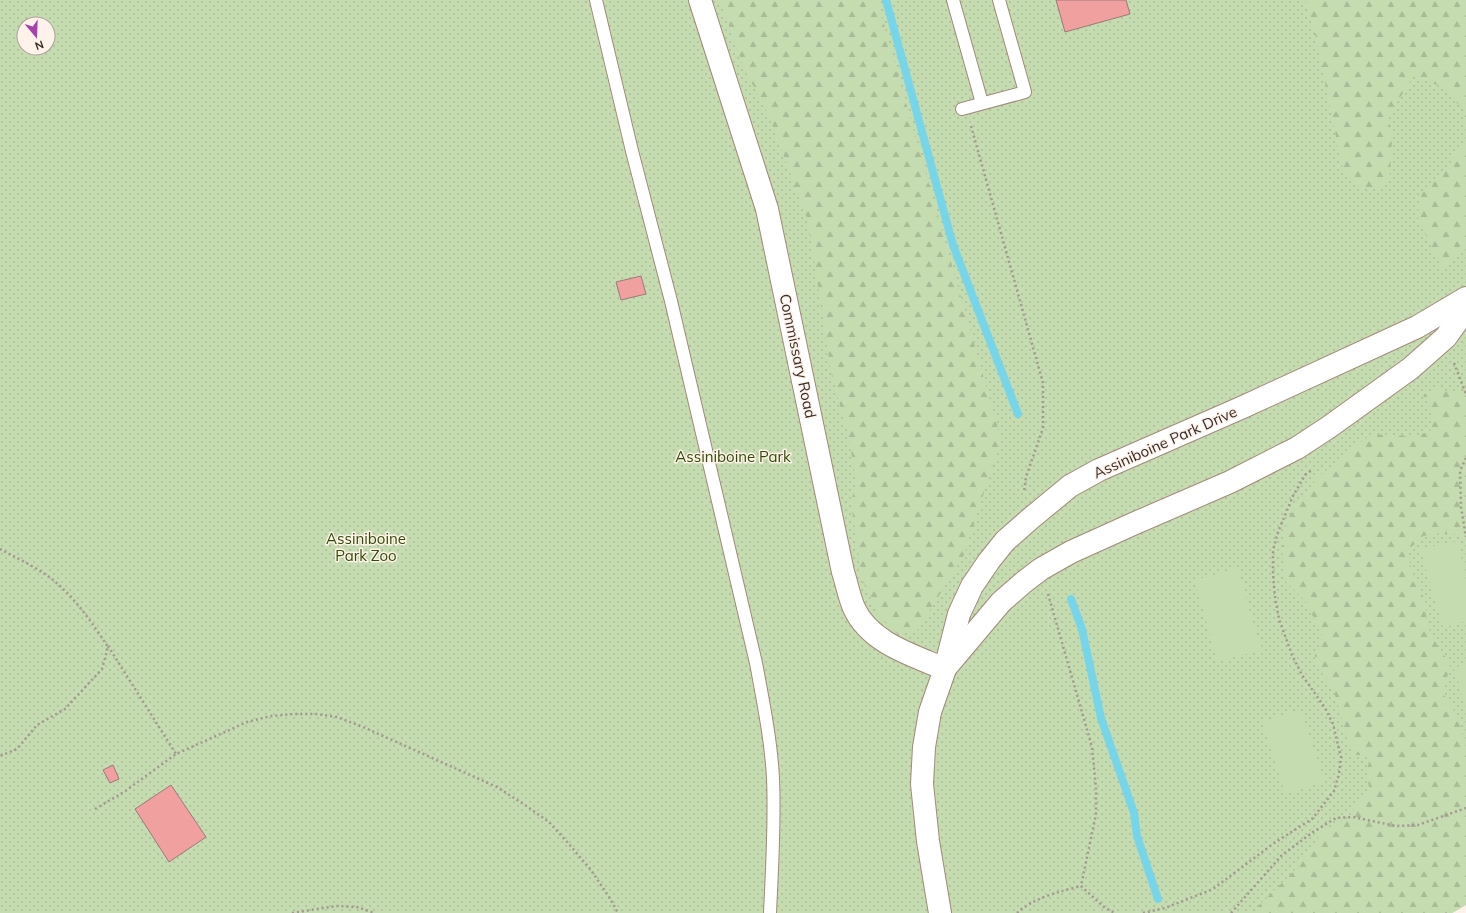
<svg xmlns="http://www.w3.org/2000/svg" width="1466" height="913" font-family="Mulish,sans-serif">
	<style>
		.grass { fill: url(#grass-dots); fill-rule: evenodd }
		.forest { fill: url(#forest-firs) }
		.garden { fill: #c5dbb0 }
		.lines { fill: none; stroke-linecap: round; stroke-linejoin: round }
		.stream { stroke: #77d5ea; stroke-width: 8 }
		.building { fill: #efa09f; stroke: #9a7a79 }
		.service-casing { stroke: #a4887a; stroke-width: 14 }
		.minor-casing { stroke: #a4887a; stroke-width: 24 }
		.path { stroke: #a39790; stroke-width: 2.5; stroke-dasharray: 2 3; stroke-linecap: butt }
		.service { stroke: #fff; stroke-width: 12 }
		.minor { stroke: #fff; stroke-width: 22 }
		.labels { text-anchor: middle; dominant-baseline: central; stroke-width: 3; stroke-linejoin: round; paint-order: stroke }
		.street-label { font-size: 15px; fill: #372b25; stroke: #fef2eb }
		.park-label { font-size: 15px; fill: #314c02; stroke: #fef2eb }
	</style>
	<defs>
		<pattern id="grass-dots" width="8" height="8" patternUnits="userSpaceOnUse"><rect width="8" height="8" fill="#c5dbb0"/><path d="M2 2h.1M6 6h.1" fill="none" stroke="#aabc97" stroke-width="1.8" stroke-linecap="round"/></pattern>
		<pattern id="forest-firs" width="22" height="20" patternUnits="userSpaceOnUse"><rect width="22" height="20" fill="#c5dbb0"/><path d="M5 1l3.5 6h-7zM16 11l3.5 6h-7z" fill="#aabc97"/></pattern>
	</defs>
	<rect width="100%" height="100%" fill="#fef2eb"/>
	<!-- grass -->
	<path class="grass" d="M0,0H1466V905L1452,913H0ZM24,24H48V48H24Z"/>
	<!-- forest -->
	<g class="forest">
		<path d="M720,0H877L1001,439L964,555L916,633H896L878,615L862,579L851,503L856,481L849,439L831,372L808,221L768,114L743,66Z"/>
		<path d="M1305,0H1466V128L1463,109L1442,87L1414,76L1388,116L1392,139L1390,174L1379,189H1358L1342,166L1316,38Z"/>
		<path d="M1466,140V247L1442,268L1417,216L1422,193L1443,173Z"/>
		<path d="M1436,389L1466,394V540L1461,535L1441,533L1423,536L1407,551L1412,571L1426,603L1427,628L1450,665L1443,694L1460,720L1464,744L1466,746V905L1452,913H1254L1256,908L1293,872L1324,830L1347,819L1369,789L1367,769L1370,759L1365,755H1353L1334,692L1318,667L1315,655L1323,637L1306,602L1286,582L1282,552L1287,521L1296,505L1318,477L1371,434L1416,436L1430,431L1434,413L1423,395Z"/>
	</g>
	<!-- garden -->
	<g class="garden">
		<path d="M1458,541L1466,580V621L1443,628L1420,549Z"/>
		<path d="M1238,568L1261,650L1217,662L1195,580Z"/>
		<path d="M1466,664V709L1454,668Z"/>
		<path d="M1301,710L1324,781L1285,794L1262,722Z"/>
	</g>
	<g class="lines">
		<!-- stream -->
		<g class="stream">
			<path d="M886,0L953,245L1018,414"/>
			<path d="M1071,599L1082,629L1101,718L1134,813L1137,836L1158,899"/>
		</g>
	</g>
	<!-- building -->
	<g class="building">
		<path d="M1056,0H1126L1130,14L1065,32Z"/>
		<path d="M641,276L646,294L621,300L616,282Z"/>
		<path d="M113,765L119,779L110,783L103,770Z"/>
		<path d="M171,785L206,837L169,862L135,809Z"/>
	</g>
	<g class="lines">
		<defs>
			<g id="service">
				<path d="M596,0L632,151L671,301L756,663C763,701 771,740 773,778C775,823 772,868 770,913"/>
				<path d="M953,0L982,103"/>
				<path d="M962,109L1025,92L999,0"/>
			</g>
			<g id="minor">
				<path d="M700,0L767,209L843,572C847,584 849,597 854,608C870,643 912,655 945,669"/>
				<path d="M948,665L1001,602L1024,582L1041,569L1071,552L1133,524L1230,482L1297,448L1329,427L1411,368L1446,337L1466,309"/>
				<path d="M940,913L928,841L922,784L924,747L930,712L945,669L959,614L972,586L989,561L1005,541L1030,519L1070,486L1099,470L1243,407L1417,327L1466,298"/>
			</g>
		</defs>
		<!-- service casing -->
		<use href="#service" class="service-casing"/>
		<!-- minor casing -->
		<use href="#minor" class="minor-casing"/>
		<!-- path -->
		<g class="path">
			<path d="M971,126L1043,383V428L1026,477L1024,492"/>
			<path d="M1454,363L1466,394"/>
			<path d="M1466,458L1460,471L1461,507L1466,537"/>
			<path d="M0,549C20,560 43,570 60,586C78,602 95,627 108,647L102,669L65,709L37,725L17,749L0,756"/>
			<path d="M1048,594L1092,747L1096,789V814L1081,886"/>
			<path d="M108,646L176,754"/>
			<path d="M95,809L124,792L176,754L247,722L271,716L294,714H316L337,717L363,727L497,787L525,805L549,822L568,843L591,870L609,897L618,913"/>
			<path d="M1081,886L1105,908L1115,913"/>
			<path d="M292,913L336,906L357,907L374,913"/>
			<path d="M1017,913C1033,898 1061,891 1081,886"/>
			<path d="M1143,913L1165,908L1213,889L1274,843L1312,819L1334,791L1339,774L1341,757L1333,724L1325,708L1302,675L1292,655L1279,619L1275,597L1273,575V550L1278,532L1293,496L1305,475L1312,470"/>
			<path d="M1231,913L1282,855L1313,832L1336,818L1353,817L1396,826L1418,825L1466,808"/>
		</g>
		<!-- service -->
		<use href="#service" class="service"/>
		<!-- minor -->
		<use href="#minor" class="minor"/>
	</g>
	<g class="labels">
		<!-- street labels -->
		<g class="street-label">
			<text transform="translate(798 356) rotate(78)">Commissary Road</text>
			<text transform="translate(1165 442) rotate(-24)">Assiniboine Park Drive</text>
		</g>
		<!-- park labels -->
		<g class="park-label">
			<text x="733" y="456">Assiniboine Park</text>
			<text x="366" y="538">Assiniboine<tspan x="366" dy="17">Park Zoo</tspan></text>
		</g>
	</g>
	<!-- north arrow -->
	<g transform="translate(36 36) rotate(161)"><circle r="19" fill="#fef2eb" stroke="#aea29c"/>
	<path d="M0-3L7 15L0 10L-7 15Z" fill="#a643aa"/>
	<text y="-6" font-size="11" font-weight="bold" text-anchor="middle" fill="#372b25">N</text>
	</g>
</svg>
